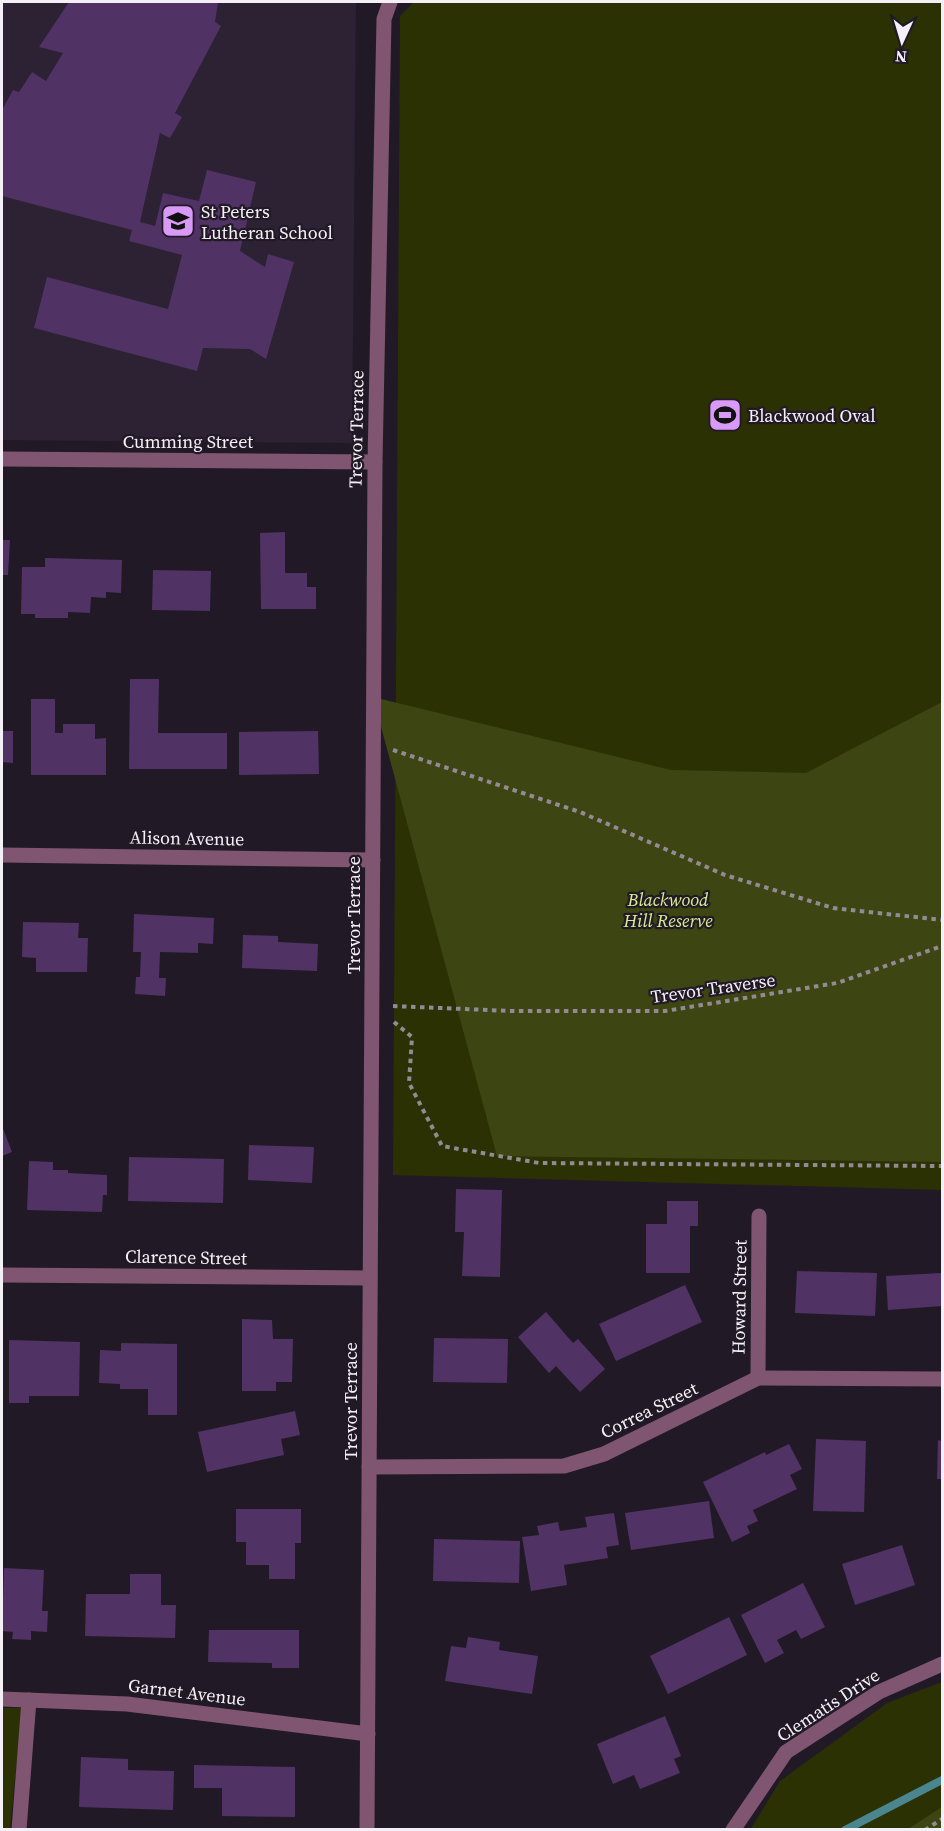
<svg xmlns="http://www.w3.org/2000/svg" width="944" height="1831" font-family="'Source Serif 4',serif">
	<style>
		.built { fill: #2c2234 }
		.green { fill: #2b3103 }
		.forest { fill: #3d4613 }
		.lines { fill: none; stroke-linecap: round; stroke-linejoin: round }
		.stream { stroke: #4a868f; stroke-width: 8 }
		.building { fill: #503264 }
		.path { stroke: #918b95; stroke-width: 4; stroke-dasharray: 4.5 4.5; stroke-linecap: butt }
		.street { stroke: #7f5571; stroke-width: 15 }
		.labels { text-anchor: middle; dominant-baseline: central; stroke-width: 4.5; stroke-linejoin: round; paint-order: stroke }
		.poi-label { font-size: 18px; fill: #f5f0f8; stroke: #211a26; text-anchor: start }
		.street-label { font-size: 18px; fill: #f5f0f8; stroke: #211a26 }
		.park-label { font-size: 18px; font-style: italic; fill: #daed8f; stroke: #211a26 }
	</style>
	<rect width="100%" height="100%" fill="#211a26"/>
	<!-- built -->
	<path class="built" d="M2,2H356L352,443L2,440Z"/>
	<!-- green -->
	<g class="green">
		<path d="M414,2H942V1190L393,1175L400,16Z"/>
		<path d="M942,1682V1829L750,1830L780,1781L887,1703Z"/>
		<path d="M2,1708H22L10,1829L2,1830Z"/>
	</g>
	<!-- forest -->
	<g class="forest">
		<path d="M373,697L671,770L806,773L942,702V1162L497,1156Z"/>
		<path d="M942,1807V1829H908Z"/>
	</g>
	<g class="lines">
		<!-- stream -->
		<path class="stream" d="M845,1830L942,1780"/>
	</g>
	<!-- building -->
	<g class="building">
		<path d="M69,2L218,3L215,22L221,26L175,113L182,117L170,138L160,133L140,222L155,226L163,193L199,201L207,170L256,182L240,251L265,267L268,254L294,262L266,359L250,349L203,348L197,371L34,328L47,277L168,309L182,255L129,241L132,230L2,196V110L13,90L19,92L32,72L46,81L63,53L39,47Z"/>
		<path d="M285,532V573H307V587H316V609H261L260,533Z"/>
		<path d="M2,540H10L8,575H2Z"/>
		<path d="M45,558L122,560L121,593L106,592V598L91,597L90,613L68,612V618H35V614H21L22,567H45Z"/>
		<path d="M153,570L211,571L210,611L152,610Z"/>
		<path d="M130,679H159L158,733H227V769H129Z"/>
		<path d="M31,699H55V733H63V724H95V739L106,738V775H31Z"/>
		<path d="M2,731H13V763L2,762Z"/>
		<path d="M318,731L319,774L239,775V732Z"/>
		<path d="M134,914L214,918L213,944L198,943V953L160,952L159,978H166L165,996L135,994L136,977H140L141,952H133Z"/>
		<path d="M23,922L79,923L78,938H88L87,972H36V958L22,957Z"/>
		<path d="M243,935L278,936V942L318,944L317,971L242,968Z"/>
		<path d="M2,1126L12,1152L2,1156Z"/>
		<path d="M249,1145L314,1147L312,1183L248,1180Z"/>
		<path d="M129,1157L224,1159L223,1203L128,1201Z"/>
		<path d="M29,1161L53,1162V1170H68V1173L107,1175V1195H103L102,1212L27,1210Z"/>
		<path d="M456,1189L502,1190L500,1277L462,1276L464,1232H455Z"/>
		<path d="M667,1201H698V1226H690V1273H646V1224H667Z"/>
		<path d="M797,1271L877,1273L875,1316L795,1313Z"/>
		<path d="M942,1273V1306L888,1310L886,1276Z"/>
		<path d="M685,1285L702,1322L616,1361L599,1324Z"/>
		<path d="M546,1312L573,1343L578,1339L605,1369L580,1392L556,1366L549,1373L518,1337Z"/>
		<path d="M242,1319L272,1320L273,1339H293L292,1382H276V1391H242Z"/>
		<path d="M434,1338L508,1339L507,1383L433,1382Z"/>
		<path d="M9,1340L80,1342L79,1396H29V1403H9Z"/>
		<path d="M121,1343L177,1344V1415H148V1389H120V1384L99,1383L100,1350L121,1351Z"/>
		<path d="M295,1411L300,1435L281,1439L284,1455L207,1472L198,1432Z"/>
		<path d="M816,1439L866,1441L864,1512L813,1511Z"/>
		<path d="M938,1440L942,1441V1479H937Z"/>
		<path d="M789,1444L802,1469L790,1475L797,1489L753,1510L758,1521L747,1526L750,1533L732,1542L703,1482L765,1452L766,1455Z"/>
		<path d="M709,1501L714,1538L631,1550L625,1513Z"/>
		<path d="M236,1509H301V1543H295V1579H269V1565H246V1542H236Z"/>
		<path d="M614,1513L619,1545L606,1547L608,1558L564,1565L567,1585L531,1591L522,1537L539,1535L537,1526L558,1522L560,1531L587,1527L585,1517Z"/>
		<path d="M434,1539L520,1541L519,1583L433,1581Z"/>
		<path d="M902,1545L915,1585L855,1605L842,1564Z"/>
		<path d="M4,1568L44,1570L42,1611H48L47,1632L31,1631V1640L12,1639L13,1632L2,1631Z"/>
		<path d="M130,1574H161V1605H176L175,1638L85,1636L86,1594H130Z"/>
		<path d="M803,1583L825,1627L801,1639L796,1630L777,1640L784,1653L765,1663L741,1615Z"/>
		<path d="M729,1617L747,1655L668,1694L650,1656Z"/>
		<path d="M209,1630H299V1668H272V1663L208,1662Z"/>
		<path d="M468,1637L500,1642L499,1650L538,1656L532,1694L445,1681L451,1646L466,1648Z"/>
		<path d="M665,1716L681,1756L674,1759L680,1773L640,1789L634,1775L613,1784L597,1744Z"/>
		<path d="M81,1757L128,1759V1770L174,1771L173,1810L79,1807Z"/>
		<path d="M194,1765L295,1767V1817L222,1816V1788H194Z"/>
	</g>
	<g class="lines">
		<!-- path -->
		<g class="path">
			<path d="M393,750L580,812L725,875L833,908L942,920"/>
			<path d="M393,1006L511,1011H665L837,983L942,946"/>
			<path d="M394,1022L412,1037L409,1083L442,1146L539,1163L942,1166"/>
			<path d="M925,1830L942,1819"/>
		</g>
		<!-- street -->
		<g class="street">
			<path d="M2,459L375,462"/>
			<path d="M2,855L373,860"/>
			<path d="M2,1275L370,1278"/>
			<path d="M758,1378L759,1216"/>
			<path d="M369,1467L564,1466L604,1454L758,1378L942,1379"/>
			<path d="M2,1699L127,1704L368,1734"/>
			<path d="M19,1830L29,1700"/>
			<path d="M367,1830L375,462L384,19L390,2"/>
			<path d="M733,1830L786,1752L879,1692L942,1664"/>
		</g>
	</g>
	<!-- icons -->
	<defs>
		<symbol id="school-square" viewBox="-11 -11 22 22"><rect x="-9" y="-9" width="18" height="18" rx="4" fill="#d99af7" stroke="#211a26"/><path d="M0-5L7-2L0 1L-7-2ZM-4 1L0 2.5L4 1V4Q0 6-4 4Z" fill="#111"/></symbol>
		<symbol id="stadium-square" viewBox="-11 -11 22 22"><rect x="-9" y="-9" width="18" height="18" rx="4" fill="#d99af7" stroke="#211a26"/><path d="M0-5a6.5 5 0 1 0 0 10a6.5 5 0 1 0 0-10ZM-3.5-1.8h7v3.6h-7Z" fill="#111"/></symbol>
	</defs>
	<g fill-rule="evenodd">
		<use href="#school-square" x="159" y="202" width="38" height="38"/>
		<use href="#stadium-square" x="706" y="396" width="38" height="38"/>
	</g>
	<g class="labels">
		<!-- poi labels -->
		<g class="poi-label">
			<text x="201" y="211">St Peters<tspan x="201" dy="21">Lutheran School</tspan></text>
			<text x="748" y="415">Blackwood Oval</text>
		</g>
		<!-- street labels -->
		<g class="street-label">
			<text transform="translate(356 429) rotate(-89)">Trevor Terrace</text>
			<text x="188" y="441">Cumming Street</text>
			<text transform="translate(187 838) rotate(1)">Alison Avenue</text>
			<text transform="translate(353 915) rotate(-90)">Trevor Terrace</text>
			<text transform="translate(713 988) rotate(-8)">Trevor Traverse</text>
			<text transform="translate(186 1257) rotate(1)">Clarence Street</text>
			<text transform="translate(739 1297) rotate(-89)">Howard Street</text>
			<text transform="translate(350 1401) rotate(-90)">Trevor Terrace</text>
			<text transform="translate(649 1410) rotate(-26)">Correa Street</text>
			<text transform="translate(187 1692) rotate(7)">Garnet Avenue</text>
			<text transform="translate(828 1705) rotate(-33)">Clematis Drive</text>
		</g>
		<!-- park labels -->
		<g class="park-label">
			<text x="668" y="899">Blackwood<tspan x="668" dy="21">Hill Reserve</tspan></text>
		</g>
	</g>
	<!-- border -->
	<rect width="944" height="1831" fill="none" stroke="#f5f0f8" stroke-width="6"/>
	<!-- north arrow -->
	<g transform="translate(902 42) rotate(184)" stroke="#211a26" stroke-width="4.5" paint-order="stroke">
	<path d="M0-4.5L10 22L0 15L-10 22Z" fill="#f5f0f8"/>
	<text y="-9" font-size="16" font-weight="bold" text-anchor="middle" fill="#f5f0f8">N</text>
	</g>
</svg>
